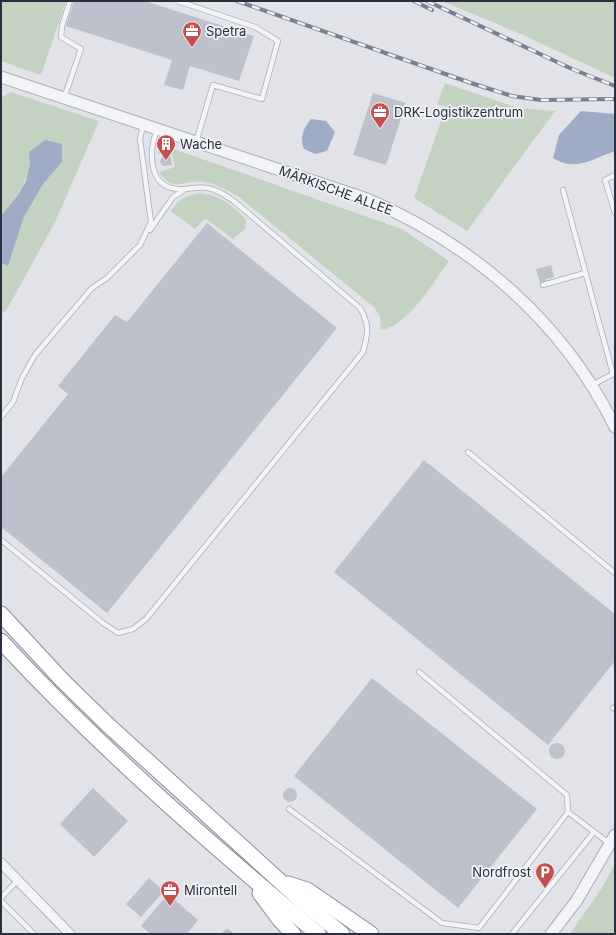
<svg xmlns="http://www.w3.org/2000/svg" width="616" height="935" font-family="Inter,sans-serif">
	<style>
		.green { fill: #c4d2c2 }
		.water { fill: #9eacc6 }
		.building { fill: #bec1cb }
		.lines { fill: none; stroke-linecap: round; stroke-linejoin: round }
		.service-casing { stroke: #aaadb5; stroke-width: 6 }
		.minor-casing { stroke: #aaadb5; stroke-width: 11 }
		.tertiary-casing { stroke: #aaadb5; stroke-width: 13 }
		.trunk-casing { stroke: #898e9e; stroke-width: 17 }
		.service { stroke: #f3f4f7; stroke-width: 4.5 }
		.minor { stroke: #f3f4f7; stroke-width: 9 }
		.tertiary { stroke: #f3f4f7; stroke-width: 11 }
		.trunk { stroke: #fff; stroke-width: 15 }
		.rail-casing { stroke: #7b8091; stroke-width: 4 }
		.rail { stroke: #f0f2f6; stroke-width: 2.5; stroke-dasharray: 8; stroke-linecap: butt }
		.labels { text-anchor: middle; dominant-baseline: central; stroke-width: 3.5; stroke-linejoin: round; paint-order: stroke }
		.poi-label { font-size: 13px; fill: #2a2f3f; stroke: #f0f2f6; text-anchor: start }
		.street-label { font-size: 13px; fill: #2a2f3f; stroke: #f0f2f6 }
	</style>
	<rect width="100%" height="100%" fill="#e1e3e8"/>
	<!-- green -->
	<g class="green">
		<path d="M1,1H66L41,75L1,61Z"/>
		<path d="M442,1H615V78L523,35Z"/>
		<path d="M445,83L518,108L555,111L467,231L414,198L446,107L437,104Z"/>
		<path d="M11,92L99,121L56,220L9,306L1,315V263L8,266L24,217L43,184L62,162L30,163C25,188 17,197 1,216V98Z"/>
		<path d="M165,146L402,229L449,261C433,283 409,325 381,330L380,317L375,308L239,197C227,190 217,184 204,182C184,179 173,194 159,172L175,167L172,153L157,154L160,149Z"/>
		<path d="M198,193C218,194 234,205 246,220L245,229L233,239L205,218L195,229L171,211C178,200 186,196 198,193Z"/>
		<path d="M615,864V934H570L601,889Z"/>
	</g>
	<!-- water -->
	<g class="water">
		<path d="M581,111L615,114V151C592,159 575,172 553,158L559,135Z"/>
		<path d="M311,119L326,121L335,132L327,151L315,154L304,149C299,136 304,128 311,119Z"/>
		<path d="M45,140L62,144V162L43,184L24,217L8,266L1,263V216L18,195L26,181L30,163L29,152Z"/>
	</g>
	<!-- building -->
	<g class="building">
		<path d="M74,1H145L254,36L239,81L190,66L183,90L164,85L172,60L66,26Z"/>
		<path d="M373,93L406,103L386,165L353,155Z"/>
		<path d="M170,154L172,165L163,166L160,162L162,157Z"/>
		<path d="M207,223L337,328L107,613L1,527V477L68,394L58,386L115,315L127,322Z"/>
		<path d="M551,265L554,277L546,279V282L540,283L536,269Z"/>
		<path d="M424,460L615,614V661L548,745L334,572Z"/>
		<path d="M372,678L537,809L458,908L294,776Z"/>
		<circle cx="557" cy="751" r="8"/>
		<path d="M93,788L128,821L94,857L60,824Z"/>
		<circle cx="290" cy="795" r="7"/>
		<path d="M149,878L164,891L141,917L126,904Z"/>
		<path d="M168,894L198,920L187,934H150L141,926Z"/>
		<path d="M226,929L230,930L234,934H221Z"/>
	</g>
	<g class="lines">
		<defs>
			<g id="service">
				<path d="M178,1L255,27L278,41L262,99L213,85L196,142"/>
				<path d="M64,98L81,49L61,37L62,26L70,1"/>
				<path d="M615,175L605,180L615,213"/>
				<path d="M563,190L613,374L592,385"/>
				<path d="M150,230L173,197L184,190"/>
				<path d="M543,285L585,273"/>
				<path d="M1,417L13,402L22,378L35,355L92,288L107,278L140,245L151,222L140,139L143,125"/>
				<path d="M468,452L615,573"/>
				<path d="M1,540L103,623L118,633L133,629L146,619L363,352C368,334 370,325 360,308L235,202C226,196 219,190 208,188C198,186 188,190 178,189C147,187 149,150 157,130"/>
				<path d="M419,672L567,795L568,812"/>
				<path d="M613,708L615,709"/>
				<path d="M289,809L442,923L479,928L568,812L610,844"/>
				<path d="M1,898L17,881"/>
				<path d="M1,901L34,934"/>
				<path d="M512,934L594,832"/>
			</g>
			<path id="minor" d="M1,863L70,934"/>
			<g id="tertiary">
				<path d="M1,77L367,199C474,245 563,322 615,427"/>
				<path d="M551,934L577,900L615,835"/>
			</g>
			<g id="trunk">
				<path d="M1,614L62,680L108,725L305,904L342,934"/>
				<path d="M1,641C99,747 208,842 318,934"/>
				<path d="M288,884L307,890L371,934"/>
				<path d="M260,893L280,920L293,934"/>
			</g>
		</defs>
		<!-- service casing -->
		<use href="#service" class="service-casing"/>
		<!-- minor casing -->
		<use href="#minor" class="minor-casing"/>
		<!-- tertiary casing -->
		<use href="#tertiary" class="tertiary-casing"/>
		<!-- trunk casing -->
		<use href="#trunk" class="trunk-casing"/>
		<!-- service -->
		<use href="#service" class="service"/>
		<!-- minor -->
		<use href="#minor" class="minor"/>
		<!-- tertiary -->
		<use href="#tertiary" class="tertiary"/>
		<!-- trunk -->
		<use href="#trunk" class="trunk"/>
		<defs>
			<g id="rail">
				<path d="M237,1L471,83L512,96L541,100L615,99"/>
				<path d="M414,1L432,10"/>
				<path d="M427,1L572,69L615,86"/>
			</g>
		</defs>
		<!-- rail casing -->
		<use href="#rail" class="rail-casing"/>
		<!-- rail -->
		<use href="#rail" class="rail"/>
	</g>
	<!-- icons -->
	<defs>
		<symbol id="office-pin" viewBox="-11 -11 22 30"><path d="M0 17L-7.5 6A9.5 9.5 0 1 1 7.5 6Z" fill="#c54e4f" stroke="#f0f2f6"/><path d="M-6-3h4V-5.5h4V-3h4V5H-6ZM-1-4.5V-3h2v-1.5ZM-6 0V1H6V0Z" fill="#fff"/></symbol>
		<symbol id="building-pin" viewBox="-11 -11 22 30"><path d="M0 17L-7.5 6A9.5 9.5 0 1 1 7.5 6Z" fill="#c54e4f" stroke="#f0f2f6"/><path d="M-4-6H4V6H1V3H-1V6H-4ZM-2.5-4.3h1.7v1.8h-1.7ZM.8-4.3h1.7v1.8H.8ZM-2.5-1h1.7V.8h-1.7ZM.8-1h1.7V.8H.8Z" fill="#fff"/></symbol>
		<symbol id="parking-pin" viewBox="-11 -11 22 30"><path d="M0 17L-7.5 6A9.5 9.5 0 1 1 7.5 6Z" fill="#c54e4f" stroke="#f0f2f6"/><path d="M-3.5-5.5H1a3.5 3.5 0 0 1 0 7H-1V5.5H-3.5ZM-1-3.4V-.6H.8a1.4 1.4 0 0 0 0-2.8Z" fill="#fff"/></symbol>
	</defs>
	<g fill-rule="evenodd">
		<use href="#office-pin" x="181" y="20" width="22" height="30"/>
		<use href="#office-pin" x="369" y="101" width="22" height="30"/>
		<use href="#building-pin" x="155" y="133" width="22" height="30"/>
		<use href="#parking-pin" x="534" y="861" width="22" height="30"/>
		<use href="#office-pin" x="159" y="879" width="22" height="30"/>
	</g>
	<g class="labels">
		<!-- poi labels -->
		<g class="poi-label">
			<text x="206" y="31">Spetra</text>
			<text x="394" y="112">DRK-Logistikzentrum</text>
			<text x="180" y="144">Wache</text>
			<text x="531" y="872" text-anchor="end">Nordfrost</text>
			<text x="184" y="890">Mirontell</text>
		</g>
		<!-- street labels -->
		<g class="street-label">
			<text transform="translate(336 190) rotate(20)">MÄRKISCHE ALLEE</text>
		</g>
	</g>
	<!-- border -->
	<rect width="616" height="935" fill="none" stroke="#2a2f3f" stroke-width="4"/>
</svg>
